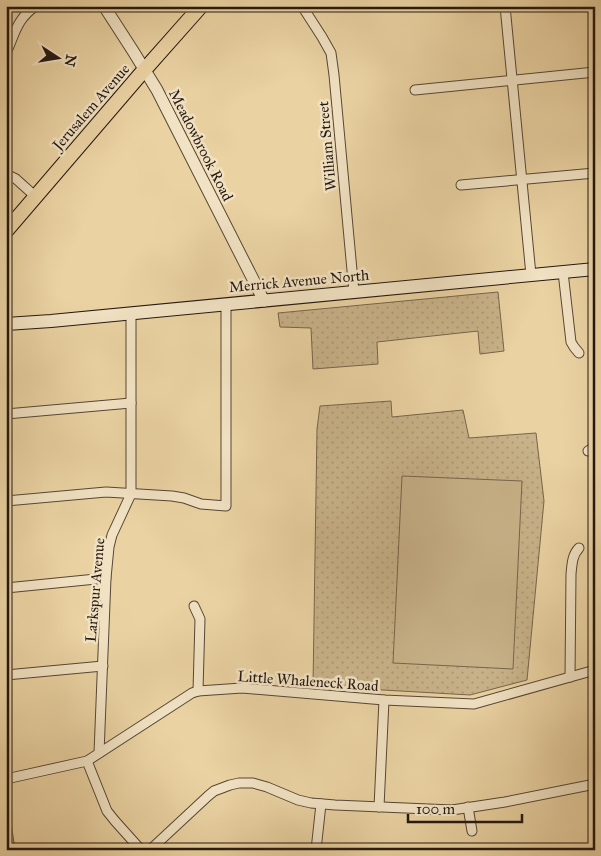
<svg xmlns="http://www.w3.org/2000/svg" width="601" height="856" font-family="'IM FELL Great Primer',serif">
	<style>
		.grass { fill: url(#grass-dots); stroke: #76654d }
		.pitch { fill: #c8b289; stroke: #76654d }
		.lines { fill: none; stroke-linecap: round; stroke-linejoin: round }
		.minor-casing { stroke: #564635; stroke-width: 11 }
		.tertiary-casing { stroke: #564635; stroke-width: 13 }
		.secondary-casing { stroke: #241811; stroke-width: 14 }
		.primary-casing { stroke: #241811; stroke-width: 16 }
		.minor { stroke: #f1e2c3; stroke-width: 9 }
		.tertiary { stroke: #f1e2c3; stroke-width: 11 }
		.secondary { stroke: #f1e2c3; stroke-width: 12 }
		.primary { stroke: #ead2a2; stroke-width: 14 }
		.labels { text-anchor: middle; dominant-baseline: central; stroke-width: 5; stroke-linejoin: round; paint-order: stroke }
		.street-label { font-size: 15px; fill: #241811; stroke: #f1e2c3 }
	</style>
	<defs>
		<pattern id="grass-dots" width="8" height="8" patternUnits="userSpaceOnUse" patternTransform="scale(1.25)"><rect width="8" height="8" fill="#c8b289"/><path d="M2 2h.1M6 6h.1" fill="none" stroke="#ac9875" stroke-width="1.8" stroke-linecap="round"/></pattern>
	</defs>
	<rect width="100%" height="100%" fill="#ead2a2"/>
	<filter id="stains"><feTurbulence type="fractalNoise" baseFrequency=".004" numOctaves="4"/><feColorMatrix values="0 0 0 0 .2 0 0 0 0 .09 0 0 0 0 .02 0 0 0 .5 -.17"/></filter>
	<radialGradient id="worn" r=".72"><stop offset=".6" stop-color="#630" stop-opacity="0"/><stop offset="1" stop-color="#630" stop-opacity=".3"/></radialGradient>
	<!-- grass -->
	<g class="grass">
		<path d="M498,292L504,351L480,354L478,331L377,342L378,364L313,369L311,328L280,327L278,313Z"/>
		<path d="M391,401L392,417L463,410L469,438L536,433L544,501L527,680L470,695L313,686L317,429L320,406Z"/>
	</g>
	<!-- pitch -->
	<path class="pitch" d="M402,476L522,481L513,669L393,663Z"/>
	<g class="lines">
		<defs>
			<g id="minor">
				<path d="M302,6L322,37L331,53L334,75L354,292"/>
				<path d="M505,6L531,275"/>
				<path d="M6,53C15,34 17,18 36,6"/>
				<path d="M415,90L595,72"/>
				<path d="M6,174L16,179L36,197"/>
				<path d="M461,185L595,173"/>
				<path d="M563,272L571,342L574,347L579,353"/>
				<path d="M6,414L131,403"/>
				<path d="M588,451L595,447"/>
				<path d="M6,501L106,492L172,496L184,498L201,504L226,506V305"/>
				<path d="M6,588L106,578"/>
				<path d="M194,606L200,619L198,691"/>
				<path d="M6,675L103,666"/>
				<path d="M570,677L571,574C572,565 572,555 579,548"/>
				<path d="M99,753L106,578L109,547L112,535L131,494V314"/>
				<path d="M87,761L107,811L115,821L141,850"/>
				<path d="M6,779L87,761L192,693L198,691L242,688L384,700L474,704L595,670"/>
				<path d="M379,807L384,700"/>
				<path d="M468,807L472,831"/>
				<path d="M6,824L10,850"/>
				<path d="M150,850L208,796L214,791L230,785L239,783H253L267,787L298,800L311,803L335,805L452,810L505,802L595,784"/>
				<path d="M316,850L321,804"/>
			</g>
			<path id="tertiary" d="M104,6L133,51L157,90L264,301"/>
			<path id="secondary" d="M6,324L51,321L595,269"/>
			<path id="primary" d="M6,231L139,76L201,6"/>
		</defs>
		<!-- minor casing -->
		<use href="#minor" class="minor-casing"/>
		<!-- tertiary casing -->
		<use href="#tertiary" class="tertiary-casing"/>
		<!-- secondary casing -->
		<use href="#secondary" class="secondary-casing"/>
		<!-- primary casing -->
		<use href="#primary" class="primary-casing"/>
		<!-- minor -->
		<use href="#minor" class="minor"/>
		<!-- tertiary -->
		<use href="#tertiary" class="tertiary"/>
		<!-- secondary -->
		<use href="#secondary" class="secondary"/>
		<!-- primary -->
		<use href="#primary" class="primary"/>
	</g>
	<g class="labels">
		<!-- street labels -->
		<g class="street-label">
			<text transform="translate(91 107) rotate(-49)">Jerusalem Avenue</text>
			<text transform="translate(201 145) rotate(63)">Meadowbrook Road</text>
			<text transform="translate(327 146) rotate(-95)">William Street</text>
			<text transform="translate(299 281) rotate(-5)">Merrick Avenue North</text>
			<text transform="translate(95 590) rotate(-85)">Larkspur Avenue</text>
			<text transform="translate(308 681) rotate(4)">Little Whaleneck Road</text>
		</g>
	</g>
	<!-- margin -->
	<rect width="601" height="856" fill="none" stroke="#ead2a2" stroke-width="25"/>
	<rect x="8" y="8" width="586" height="841" fill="none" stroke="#241811" stroke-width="2.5"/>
	<rect x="12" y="12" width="576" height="831" fill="none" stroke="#241811"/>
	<!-- north arrow -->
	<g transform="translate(58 58) rotate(102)" stroke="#f1e2c3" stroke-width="4" paint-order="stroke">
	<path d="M0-4L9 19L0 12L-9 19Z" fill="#241811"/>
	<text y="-8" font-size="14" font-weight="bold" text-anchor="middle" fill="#241811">N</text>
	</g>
	<!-- scale -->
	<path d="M408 814v8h114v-8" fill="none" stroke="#241811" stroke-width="2.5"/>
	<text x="416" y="814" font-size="15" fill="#241811" stroke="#f1e2c3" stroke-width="4" paint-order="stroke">100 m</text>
	<rect width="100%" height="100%" filter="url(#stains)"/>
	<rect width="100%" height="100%" fill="url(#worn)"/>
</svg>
